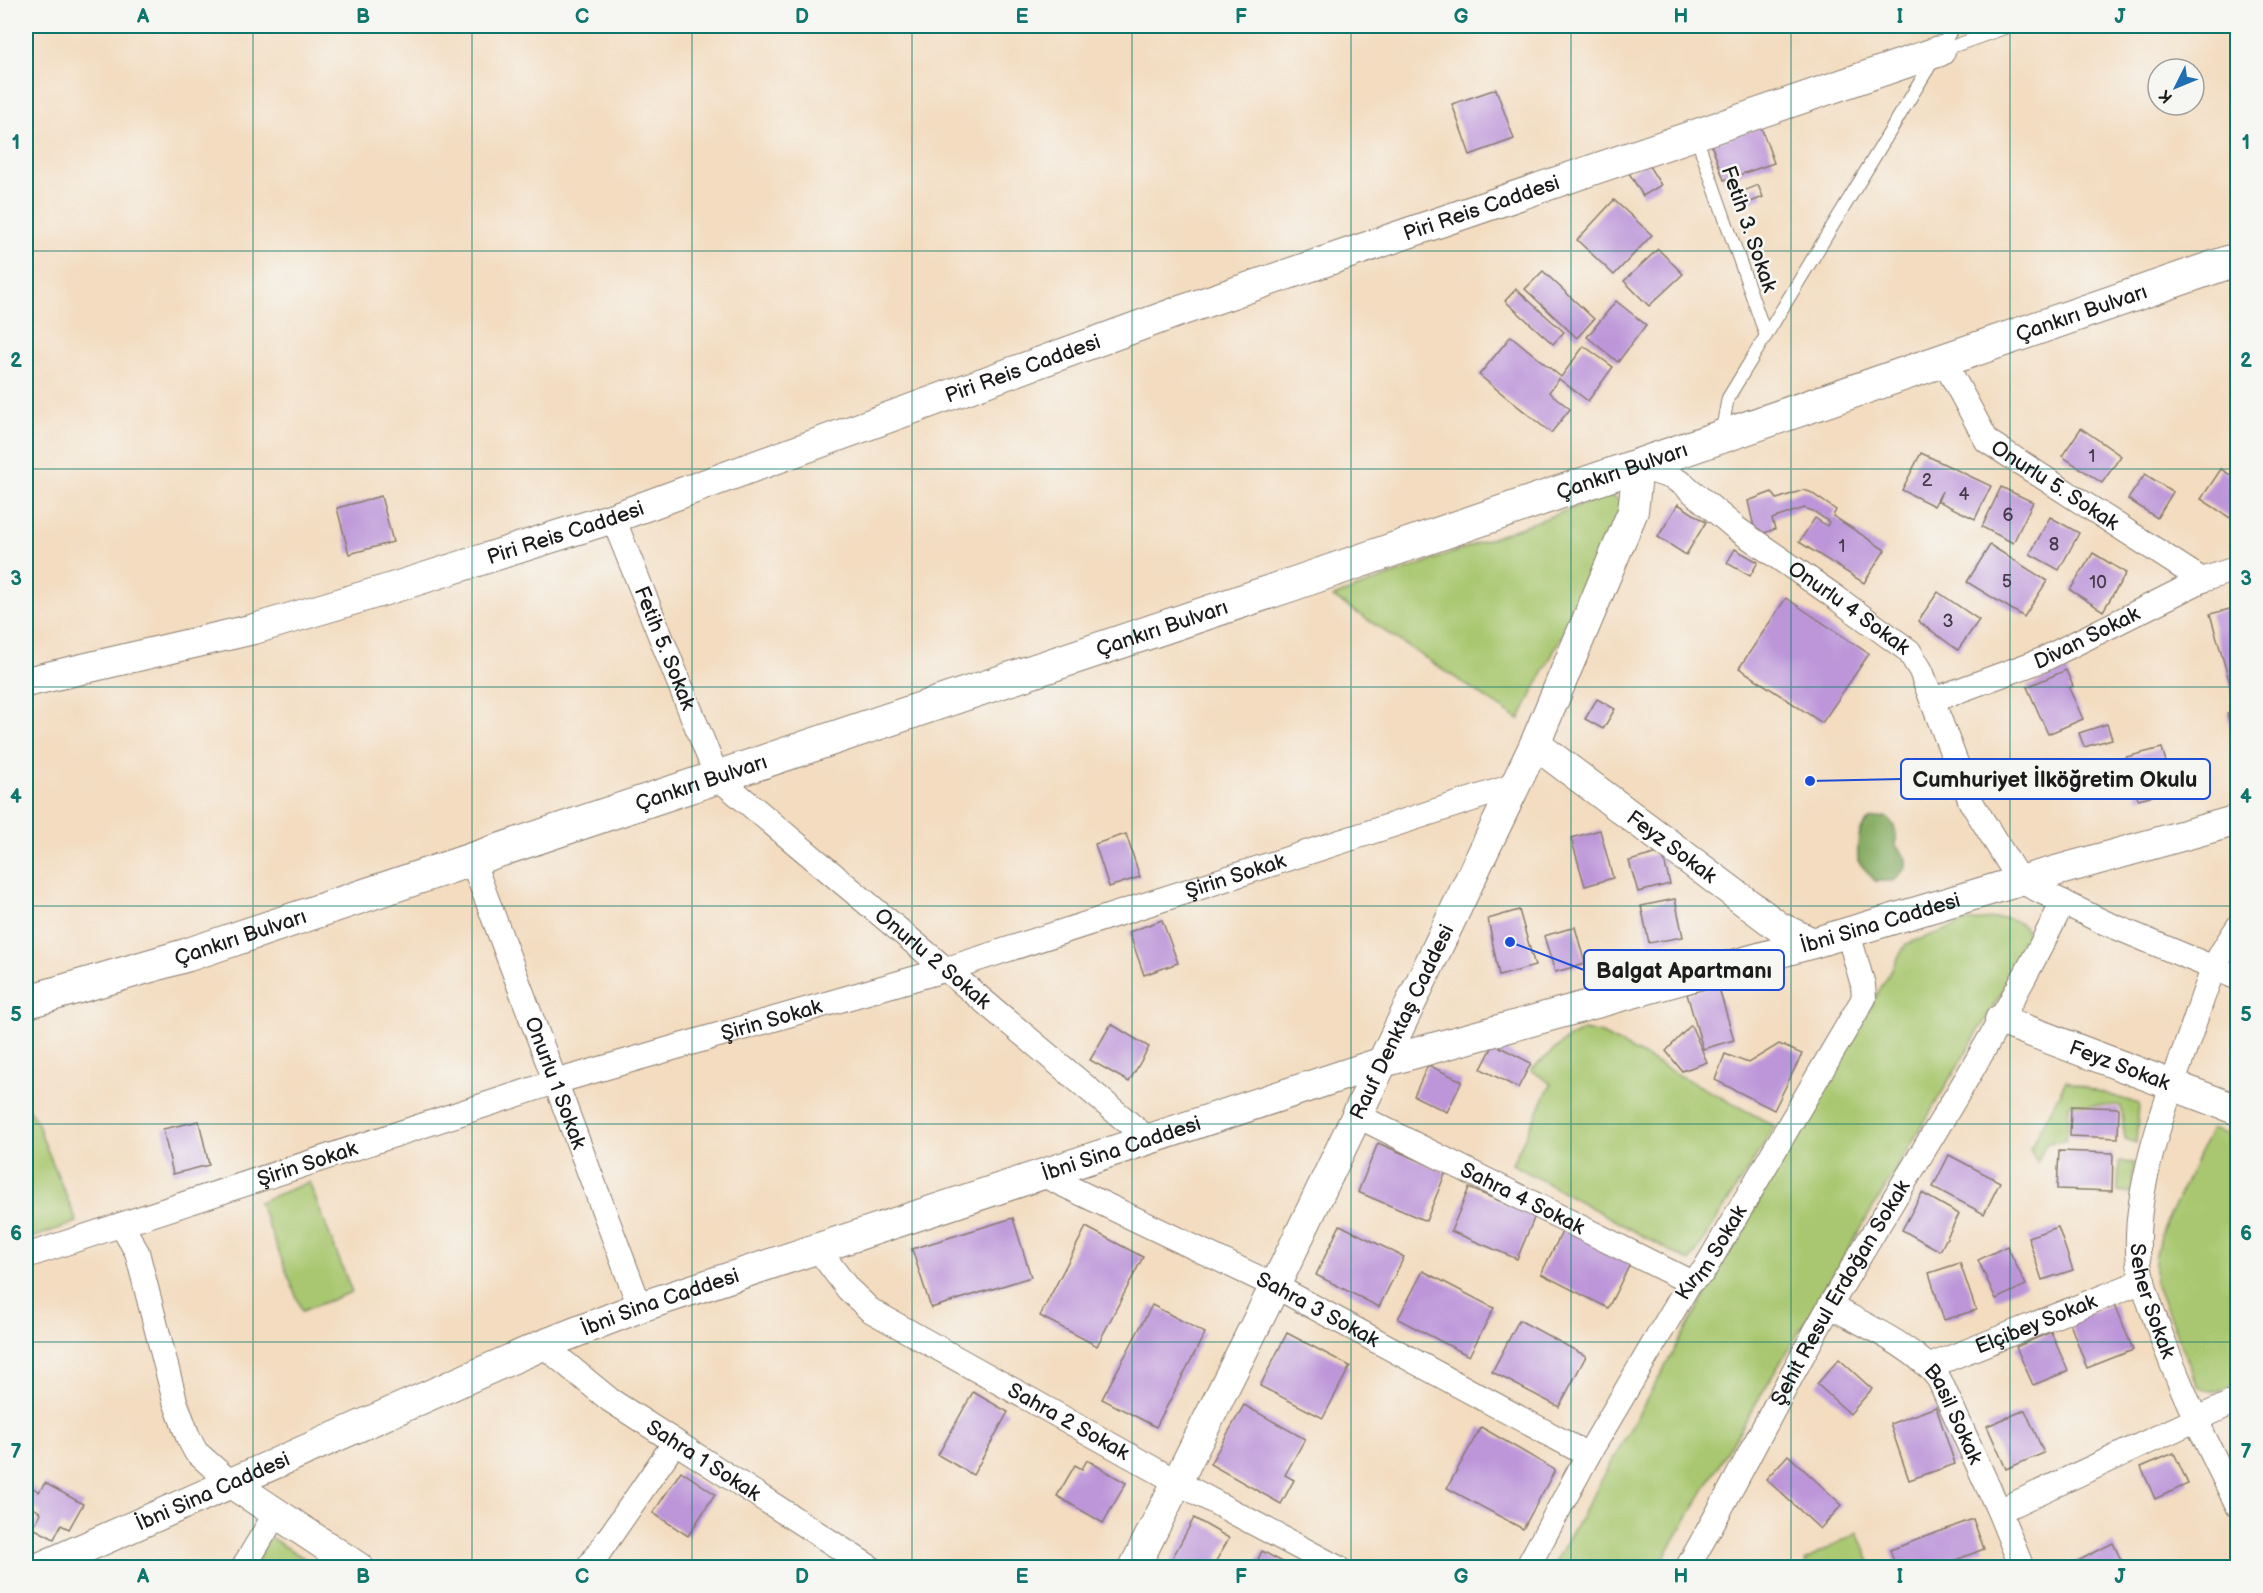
<svg xmlns="http://www.w3.org/2000/svg" width="2263" height="1593" font-family="'Balsamiq Sans',sans-serif">
	<style>
		.green { fill: #a9c76f; stroke: #627246; stroke-width: 1.5 }
		.forest { fill: #86ac62; stroke: #51643f; stroke-width: 1.5 }
		.building { fill: #bd96d9 }
		.lines { fill: none; stroke-linecap: round; stroke-linejoin: round }
		.service-casing { stroke: #887c6e; stroke-width: 14 }
		.minor-casing { stroke: #887c6e; stroke-width: 26 }
		.tertiary-casing { stroke: #887c6e; stroke-width: 32 }
		.secondary-casing { stroke: #887c6e; stroke-width: 35 }
		.service { stroke: #fff; stroke-width: 12 }
		.minor { stroke: #fff; stroke-width: 24 }
		.tertiary { stroke: #fff; stroke-width: 30 }
		.secondary { stroke: #fff; stroke-width: 33 }
		.grid { fill: none; stroke: #0f766e; stroke-width: 1.5; stroke-opacity: 0.55 }
		.labels { text-anchor: middle; dominant-baseline: central; stroke-width: 5; stroke-linejoin: round; paint-order: stroke }
		.number-label { font-size: 18px; fill: #443a4b }
		.street-label { font-size: 21px; fill: #1c1c1c; stroke: #f6f6f2 }
		.leader { fill: none; stroke: #1d4ed8; stroke-width: 2 }
		.callout-dot { fill: #1d4ed8; stroke: #f6f6f2; stroke-width: 2 }
		.callout { fill: #f6f6f2; stroke: #1d4ed8; stroke-width: 2 }
		.callout-label { font-size: 22px; text-anchor: middle; font-weight: bold; fill: #1c1c1c }
		.neatline { fill: none; stroke: #0f766e; stroke-width: 2 }
		.grid-label { font-size: 20px; text-anchor: middle; font-weight: bold; fill: #0f766e }
	</style>
	<rect width="100%" height="100%" fill="#f6f6f2"/>
	<filter id="ink" filterUnits="userSpaceOnUse"><feTurbulence type="fractalNoise" baseFrequency=".0167" numOctaves="2"/><feDisplacementMap in="SourceGraphic" scale="12" xChannelSelector="R" yChannelSelector="G"/><feConvolveMatrix kernelMatrix="1 2 1 2 8 2 1 2 1" color-interpolation-filters="sRGB"/></filter>
	<filter id="wash" filterUnits="userSpaceOnUse"><feTurbulence type="fractalNoise" baseFrequency=".008" numOctaves="4" result="noise"/><feDisplacementMap in="SourceGraphic" scale="24" xChannelSelector="R" yChannelSelector="G"/><feGaussianBlur stdDeviation="1.35" result="paint"/><feColorMatrix in="noise" values="0 0 0 0 0 0 0 0 0 0 0 0 0 0 0 0 0 1.4 0 .05"/><feComposite in="paint" operator="in"/></filter>
	<g filter="url(#wash)">
		<rect width="100%" height="100%" fill="#f3dcbf"/>
		<!-- green -->
		<g class="green">
			<path d="M1608,495L1618,499L1625,511L1519,720L1333,597Z"/>
			<path d="M2005,918C2022,921 2031,930 2029,947L1658,1567L1552,1568L1730,1251L1906,944L1970,921Z"/>
			<path d="M1584,1030L1602,1034L1775,1126L1690,1262L1512,1164L1551,1084L1531,1070L1568,1038Z"/>
			<path d="M2066,1081L2139,1104L2136,1143L2125,1139L2121,1106L2069,1104L2066,1141L2046,1143L2037,1163L2030,1149Z"/>
			<path d="M26,1104L39,1126L42,1137L77,1222L26,1240Z"/>
			<path d="M2211,1129L2238,1138L2237,1383C2224,1389 2212,1396 2198,1386L2155,1281V1260L2160,1236Z"/>
			<path d="M2119,1162L2134,1163L2131,1193L2118,1191Z"/>
			<path d="M309,1182L352,1292L302,1311L259,1202Z"/>
			<path d="M1858,1532L1872,1567H1806L1804,1561Z"/>
			<path d="M270,1537L318,1567L252,1568Z"/>
		</g>
		<!-- forest -->
		<path class="forest" d="M1886,817C1895,823 1898,834 1895,844L1906,859V868L1893,881H1875L1858,861C1857,848 1857,826 1871,819C1875,818 1882,818 1886,817Z"/>
		<g id="blocks">
			<!-- building -->
			<g class="building">
				<path d="M1496,89L1514,139L1470,155L1452,104Z"/>
				<path d="M1761,127L1774,163L1724,180L1711,144Z"/>
				<path d="M1647,163L1661,185L1643,196L1629,173Z"/>
				<path d="M1758,185L1763,197L1746,204L1741,192Z"/>
				<path d="M1614,200L1652,235L1614,275L1577,240Z"/>
				<path d="M1658,249L1683,274L1649,306L1624,281Z"/>
				<path d="M1543,271L1594,319L1577,338L1525,289Z"/>
				<path d="M1516,289L1564,332L1553,344L1505,301Z"/>
				<path d="M1616,301L1646,325L1618,362L1587,337Z"/>
				<path d="M1511,336L1561,377L1584,346L1613,367L1588,401L1559,379L1549,392L1570,409L1551,433L1479,375Z"/>
				<path d="M2081,428L2121,456L2102,483L2062,456Z"/>
				<path d="M1921,453L1991,486L1975,519L1938,501L1942,491L1934,506L1902,490Z"/>
				<path d="M2221,469L2238,480V523L2201,499Z"/>
				<path d="M2145,474L2173,492L2157,518L2128,499Z"/>
				<path d="M2001,487L2033,502L2013,543L1982,527Z"/>
				<path d="M1803,490L1810,492L1836,510L1833,516L1885,550L1864,583L1799,542L1815,518L1827,526L1829,522L1813,511L1804,508L1772,519L1775,529L1756,536L1748,501L1772,492L1777,499Z"/>
				<path d="M381,496L393,542L349,554L337,508Z"/>
				<path d="M1678,504L1706,522L1686,555L1658,537Z"/>
				<path d="M2050,517L2079,533L2059,570L2030,554Z"/>
				<path d="M1990,545L2047,581L2024,617L1967,582Z"/>
				<path d="M1735,549L1758,562L1750,576L1727,563Z"/>
				<path d="M2093,553L2126,573L2103,611L2070,590Z"/>
				<path d="M1938,592L1979,620L1958,650L1918,621Z"/>
				<path d="M1786,598L1869,654L1822,723L1739,668Z"/>
				<path d="M2238,607V692L2233,694L2210,614Z"/>
				<path d="M2066,670L2073,686L2069,688L2083,719L2048,734L2027,687Z"/>
				<path d="M1597,699L1615,709L1603,729L1585,719Z"/>
				<path d="M2238,711V747H2237L2227,714Z"/>
				<path d="M2107,724L2112,739L2084,747L2079,733Z"/>
				<path d="M2162,748L2174,790L2138,799L2126,757Z"/>
				<path d="M1600,830L1613,878L1585,886L1571,838Z"/>
				<path d="M1126,834L1140,877L1109,887L1095,844Z"/>
				<path d="M1662,852L1670,884L1638,892L1629,861Z"/>
				<path d="M1675,899L1683,937L1649,943L1641,906Z"/>
				<path d="M1519,910L1535,966L1499,976L1488,919Z"/>
				<path d="M1162,920L1178,963L1144,975L1129,932Z"/>
				<path d="M1575,927L1585,964L1555,972L1544,936Z"/>
				<path d="M1718,985L1734,1040L1703,1049L1687,994Z"/>
				<path d="M1111,1024L1149,1047L1129,1082L1090,1060Z"/>
				<path d="M1691,1025L1707,1062L1682,1071L1666,1051Z"/>
				<path d="M1494,1044L1531,1063L1518,1088L1481,1069Z"/>
				<path d="M1779,1044L1802,1054L1774,1110L1715,1080L1725,1054L1748,1063Z"/>
				<path d="M1428,1065L1462,1081L1447,1112L1414,1096Z"/>
				<path d="M2071,1106L2119,1108L2118,1138L2070,1136Z"/>
				<path d="M199,1121L209,1165L173,1174L163,1129Z"/>
				<path d="M1378,1143L1446,1172L1426,1221L1358,1192Z"/>
				<path d="M2059,1151L2113,1153L2112,1191L2057,1189Z"/>
				<path d="M1949,1155L2000,1182L1984,1214L1933,1187Z"/>
				<path d="M1469,1188L1535,1216L1517,1259L1451,1231Z"/>
				<path d="M1922,1193L1959,1214L1940,1251L1902,1230Z"/>
				<path d="M1013,1218L1031,1277L931,1308L912,1249Z"/>
				<path d="M1340,1225L1404,1257L1379,1307L1316,1275Z"/>
				<path d="M1086,1227L1143,1257L1097,1346L1040,1316Z"/>
				<path d="M2058,1227L2073,1270L2042,1280L2028,1237Z"/>
				<path d="M1564,1228L1631,1262L1608,1308L1541,1274Z"/>
				<path d="M2007,1246L2026,1285L1996,1299L1978,1260Z"/>
				<path d="M1960,1263L1976,1310L1944,1320L1929,1273Z"/>
				<path d="M1423,1271L1494,1308L1469,1356L1398,1319Z"/>
				<path d="M2115,1304L2133,1350L2087,1368L2069,1321Z"/>
				<path d="M1152,1305L1205,1333L1156,1427L1102,1399Z"/>
				<path d="M1519,1320L1586,1356L1559,1407L1492,1372Z"/>
				<path d="M2051,1332L2068,1371L2033,1385L2016,1347Z"/>
				<path d="M1287,1333L1350,1366L1323,1418L1260,1386Z"/>
				<path d="M1839,1359L1872,1389L1850,1414L1817,1384Z"/>
				<path d="M973,1392L1008,1412L973,1475L938,1455Z"/>
				<path d="M1244,1405L1305,1439L1285,1475L1294,1480L1281,1504L1210,1464Z"/>
				<path d="M1936,1407L1955,1464L1909,1480L1890,1424Z"/>
				<path d="M2025,1410L2044,1453L2006,1469L1987,1426Z"/>
				<path d="M1481,1427L1555,1470L1523,1529L1447,1488Z"/>
				<path d="M2174,1453L2188,1484L2155,1499L2141,1467Z"/>
				<path d="M1788,1455L1842,1505L1820,1529L1766,1479Z"/>
				<path d="M1087,1460L1126,1483L1103,1523L1057,1496L1075,1465L1082,1469Z"/>
				<path d="M681,1471L715,1494L688,1536L653,1513Z"/>
				<path d="M26,1483L39,1492L45,1483L83,1504L69,1529L61,1525L54,1539L33,1528L41,1513L26,1503Z"/>
				<path d="M1194,1518L1229,1538L1212,1568H1167Z"/>
				<path d="M1973,1519L1984,1549L1935,1568H1896L1890,1550Z"/>
				<path d="M2113,1543L2125,1568H2064Z"/>
				<path d="M1262,1551L1294,1568H1254Z"/>
			</g>
		</g>
	</g>
	<g filter="url(#ink)">
		<use href="#blocks" fill-opacity="0" stroke="#887c6e" stroke-width="1.5"/>
		<g class="lines">
			<defs>
				<g id="service">
					<path d="M1940,51L2010,26"/>
					<path d="M1696,136L1766,336"/>
					<path d="M1721,434L1728,398L1954,26"/>
				</g>
				<g id="minor">
					<path id="s1" d="M1944,361L1987,441L2202,580"/>
					<path id="s2" d="M1638,466L1671,477L1683,484L1737,529L1831,594L1909,651L1921,671L1971,802L2020,881L2101,921L2238,978"/>
					<path id="s3" d="M613,518L717,777L1149,1140"/>
					<path id="s4" d="M1933,700L2042,660L2202,580L2238,568"/>
					<path id="s5" d="M472,860L640,1307"/>
					<path id="s6" d="M2238,927C2229,941 2219,955 2213,970C2203,994 2196,1019 2187,1043C2165,1104 2131,1198 2139,1263C2142,1284 2150,1304 2157,1324C2179,1387 2208,1446 2238,1506"/>
					<path id="s7" d="M1358,1116L1690,1282"/>
					<path id="s8" d="M1043,1175L1275,1286L1588,1455"/>
					<path d="M122,1226L137,1252L175,1401L188,1437L196,1452L231,1483"/>
					<path id="s9" d="M818,1249L848,1289L870,1310L1177,1482L1338,1568"/>
					<path id="s10" d="M26,1256L555,1082L944,970L1516,785"/>
					<path id="s11" d="M1830,1306C1864,1325 1917,1348 1939,1379L1999,1511L2022,1568"/>
					<path id="s12" d="M543,1345L610,1400L871,1568"/>
					<path id="s13" d="M1930,1366L2143,1281"/>
					<path d="M1999,1511L2238,1400"/>
					<path d="M243,1568L276,1513"/>
					<path d="M588,1568L675,1442"/>
					<path id="s14" d="M1527,1568L1588,1455L1690,1282L1703,1272L1864,998L1863,985L1848,933"/>
					<path id="s15" d="M1687,1568C1738,1481 1781,1391 1831,1304C1909,1171 1995,1041 2063,902"/>
				</g>
				<g id="tertiary">
					<path id="s16" d="M26,682L254,629L389,589L613,518L1180,311L1940,51"/>
					<path id="s17" d="M1535,744L1779,927L1813,943"/>
					<path id="s18" d="M2000,1020L2238,1110"/>
					<path d="M231,1483L359,1568"/>
					<path id="s19" d="M39,1568L543,1345L640,1307L1383,1062L1813,943L2020,881L2238,820"/>
					<path id="s20" d="M1134,1568L1275,1286L1535,744L1633,511L1638,466"/>
				</g>
				<g id="secondary">
					<path id="s21" d="M26,1002L187,955L1290,585L2238,259"/>
				</g>
			</defs>
			<!-- service casing -->
			<use href="#service" class="service-casing"/>
			<!-- minor casing -->
			<use href="#minor" class="minor-casing"/>
			<!-- tertiary casing -->
			<use href="#tertiary" class="tertiary-casing"/>
			<!-- secondary casing -->
			<use href="#secondary" class="secondary-casing"/>
			<!-- service -->
			<use href="#service" class="service"/>
			<!-- minor -->
			<use href="#minor" class="minor"/>
			<!-- tertiary -->
			<use href="#tertiary" class="tertiary"/>
			<!-- secondary -->
			<use href="#secondary" class="secondary"/>
		</g>
	</g>
	<!-- grid -->
	<path class="grid" d="M253,26V1568M472,26V1568M692,26V1568M912,26V1568M1132,26V1568M1351,26V1568M1571,26V1568M1791,26V1568M2010,26V1568M26,251H2238M26,469H2238M26,687H2238M26,906H2238M26,1124H2238M26,1342H2238"/>
	<g class="labels">
		<!-- number labels -->
		<g class="number-label">
			<text x="2092" y="456">1</text>
			<text x="1927" y="480">2</text>
			<text x="1964" y="494">4</text>
			<text x="2008" y="515">6</text>
			<text x="2054" y="544">8</text>
			<text x="1842" y="546">1</text>
			<text x="2007" y="581">5</text>
			<text x="2098" y="582">10</text>
			<text x="1948" y="621">3</text>
		</g>
		<!-- street labels -->
		<g class="street-label">
			<text stroke="none"><textPath href="#s16" startOffset="1532">Piri Reis Caddesi</textPath></text>
			<text transform="translate(1749 229) rotate(71)">Fetih 3. Sokak</text>
			<text stroke="none"><textPath href="#s21" startOffset="2168">Çankırı Bulvarı</textPath></text>
			<text stroke="none"><textPath href="#s16" startOffset="1046">Piri Reis Caddesi</textPath></text>
			<text stroke="none"><textPath href="#s21" startOffset="1682">Çankırı Bulvarı</textPath></text>
			<text stroke="none"><textPath href="#s1" startOffset="172">Onurlu 5. Sokak</textPath></text>
			<text stroke="none"><textPath href="#s16" startOffset="560">Piri Reis Caddesi</textPath></text>
			<text stroke="none"><textPath href="#s2" startOffset="256">Onurlu 4 Sokak</textPath></text>
			<text stroke="none"><textPath href="#s21" startOffset="1196">Çankırı Bulvarı</textPath></text>
			<text stroke="none"><textPath href="#s4" startOffset="166">Divan Sokak</textPath></text>
			<text stroke="none"><textPath href="#s3" startOffset="140">Fetih 5. Sokak</textPath></text>
			<text stroke="none"><textPath href="#s21" startOffset="710">Çankırı Bulvarı</textPath></text>
			<text stroke="none"><textPath href="#s17" startOffset="171">Feyz Sokak</textPath></text>
			<text stroke="none"><textPath href="#s10" startOffset="1268">Şirin Sokak</textPath></text>
			<text stroke="none"><textPath href="#s19" startOffset="1954">İbni Sina Caddesi</textPath></text>
			<text stroke="none"><textPath href="#s21" startOffset="224">Çankırı Bulvarı</textPath></text>
			<text stroke="none"><textPath href="#s3" startOffset="561">Onurlu 2 Sokak</textPath></text>
			<text stroke="none"><textPath href="#s10" startOffset="782">Şirin Sokak</textPath></text>
			<text stroke="none"><textPath href="#s20" startOffset="608">Rauf Denktaş Caddesi</textPath></text>
			<text stroke="none"><textPath href="#s18" startOffset="128">Feyz Sokak</textPath></text>
			<text stroke="none"><textPath href="#s5" startOffset="238">Onurlu 1 Sokak</textPath></text>
			<text stroke="none"><textPath href="#s19" startOffset="1162">İbni Sina Caddesi</textPath></text>
			<text stroke="none"><textPath href="#s10" startOffset="296">Şirin Sokak</textPath></text>
			<text stroke="none"><textPath href="#s7" startOffset="184">Sahra 4 Sokak</textPath></text>
			<text stroke="none"><textPath href="#s14" startOffset="366">Kırım Sokak</textPath></text>
			<text stroke="none"><textPath href="#s15" startOffset="315">Şehit Resul Erdoğan Sokak</textPath></text>
			<text stroke="none"><textPath href="#s6" startOffset="394">Seher Sokak</textPath></text>
			<text stroke="none"><textPath href="#s19" startOffset="676">İbni Sina Caddesi</textPath></text>
			<text stroke="none"><textPath href="#s8" startOffset="306">Sahra 3 Sokak</textPath></text>
			<text stroke="none"><textPath href="#s13" startOffset="114">Elçibey Sokak</textPath></text>
			<text stroke="none"><textPath href="#s11" startOffset="170">Basil Sokak</textPath></text>
			<text stroke="none"><textPath href="#s9" startOffset="308">Sahra 2 Sokak</textPath></text>
			<text stroke="none"><textPath href="#s12" startOffset="198">Sahra 1 Sokak</textPath></text>
			<text stroke="none"><textPath href="#s19" startOffset="190">İbni Sina Caddesi</textPath></text>
		</g>
	</g>
	<!-- callouts -->
	<path class="leader" d="M1810 781L1901 779M1510 942L1584 970"/>
	<g class="callout-dot">
		<circle cx="1810" cy="781" r="6"/>
		<circle cx="1510" cy="942" r="6"/>
	</g>
	<g class="callout">
		<rect x="1901" y="759" width="309" height="40" rx="6"/>
		<rect x="1584" y="950" width="200" height="40" rx="6"/>
	</g>
	<g class="callout-label">
		<text x="2055" y="787">Cumhuriyet İlköğretim Okulu</text>
		<text x="1684" y="978">Balgat Apartmanı</text>
	</g>
	<!-- margin -->
	<rect width="2263" height="1593" fill="none" stroke="#f6f6f2" stroke-width="66"/>
	<!-- north arrow -->
	<g transform="translate(2176 87) rotate(227)"><circle r="28" fill="#f6f6f2" stroke="#9f9f9c" stroke-width="1.5"/>
	<path d="M0-4.5L10 22L0 15L-10 22Z" fill="#1f6fb2"/>
	<text y="-9" font-size="16" font-weight="bold" text-anchor="middle" fill="#1c1c1c">K</text>
	</g>
	<rect x="33" y="33" width="2197" height="1527" class="neatline"/>
	<g class="grid-label">
		<text x="143" y="23">A</text>
		<text x="363" y="23">B</text>
		<text x="582" y="23">C</text>
		<text x="802" y="23">D</text>
		<text x="1022" y="23">E</text>
		<text x="1241" y="23">F</text>
		<text x="1461" y="23">G</text>
		<text x="1681" y="23">H</text>
		<text x="1900" y="23">I</text>
		<text x="2120" y="23">J</text>
		<text x="16" y="149">1</text>
		<text x="2246" y="149">1</text>
		<text x="16" y="367">2</text>
		<text x="2246" y="367">2</text>
		<text x="16" y="585">3</text>
		<text x="2246" y="585">3</text>
		<text x="16" y="803">4</text>
		<text x="2246" y="803">4</text>
		<text x="16" y="1021">5</text>
		<text x="2246" y="1021">5</text>
		<text x="16" y="1240">6</text>
		<text x="2246" y="1240">6</text>
		<text x="16" y="1458">7</text>
		<text x="2246" y="1458">7</text>
		<text x="143" y="1583">A</text>
		<text x="363" y="1583">B</text>
		<text x="582" y="1583">C</text>
		<text x="802" y="1583">D</text>
		<text x="1022" y="1583">E</text>
		<text x="1241" y="1583">F</text>
		<text x="1461" y="1583">G</text>
		<text x="1681" y="1583">H</text>
		<text x="1900" y="1583">I</text>
		<text x="2120" y="1583">J</text>
	</g>
</svg>
